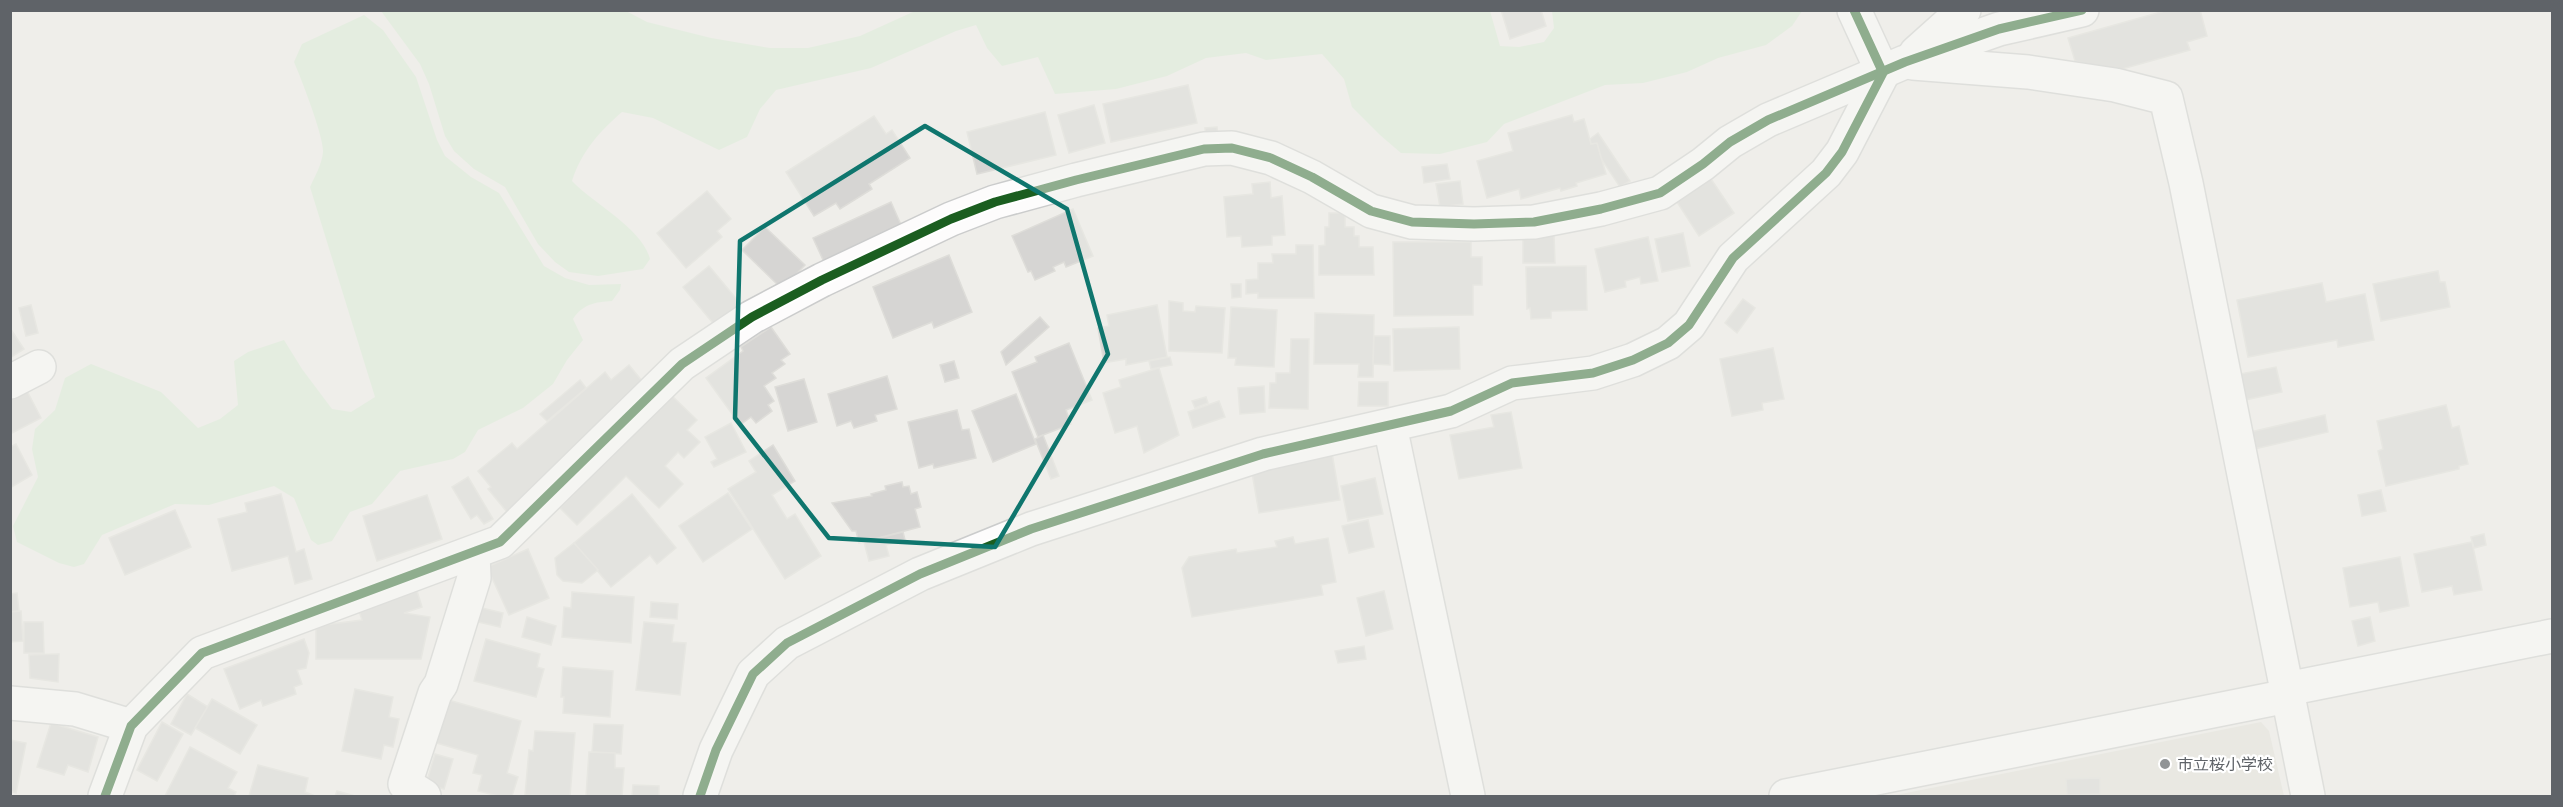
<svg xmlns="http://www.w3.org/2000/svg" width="2563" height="807" font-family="'Roboto Condensed','Noto Sans JP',sans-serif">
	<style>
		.education { fill: #e2e0da }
		.green { fill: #d8ebd6 }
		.building { fill: #d6d5d3; stroke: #deddd9; stroke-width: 1.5 }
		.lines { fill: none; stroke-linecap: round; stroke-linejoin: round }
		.minor-casing { stroke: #cbcccc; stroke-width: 36 }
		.minor { stroke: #fdfcfc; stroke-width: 33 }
		.cycleway-casing { stroke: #fff; stroke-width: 13 }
		.cycleway { stroke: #1b5e20; stroke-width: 9 }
		.marked { fill: none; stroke: #0f766e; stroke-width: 4.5; stroke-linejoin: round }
		.poi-dot { fill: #919496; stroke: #fff; stroke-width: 2 }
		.labels { text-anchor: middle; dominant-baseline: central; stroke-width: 4.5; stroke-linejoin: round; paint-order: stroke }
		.poi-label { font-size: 16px; fill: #5f6368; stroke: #fff; text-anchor: start }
	</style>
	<rect width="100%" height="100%" fill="#efeeea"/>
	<!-- education -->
	<path class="education" d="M2261,722L2269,731L2284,796H1891Z"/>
	<!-- green -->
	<g class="green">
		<path d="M915,11H1490L1500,46L1519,47L1544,42L1554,28L1552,11H1802L1792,26L1766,45L1718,58L1687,72L1643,83L1605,85L1504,124L1487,142L1440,154L1401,153L1380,135L1352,107L1344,79L1322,54L1266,60L1246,53L1206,58L1167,76L1116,89L1055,94L1038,57L1002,66L987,48L976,25L956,31L871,68L776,90L760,109L747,137L719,150L653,118L622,112C600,131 581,152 572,181C594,204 642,228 650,259L643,269L598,276L569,272L555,262L538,244L505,187L474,169L454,151L445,136L429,84L420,64L381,11H626L647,22L711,38L770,48H808L860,36Z"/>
		<path d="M364,15L383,30L416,77L437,140L445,156L471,177L499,193L544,266L565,278L589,285L621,284L620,290L612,301C595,302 583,304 573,319L583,340L567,360L553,384L523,408L478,430L465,452L453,459L400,471L372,504L350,512L332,541L318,545L311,540L294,498L274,486L209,505L175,504L102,535L84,564L74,567L59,563L17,542L13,526L38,477L32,449L35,429L55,410L65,378L91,364L161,392L198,428L220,419L238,405L234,361L248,352L284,340L302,369L332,409L351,412L375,397L310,187C315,176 322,164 323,152C324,137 301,78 294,62L302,44Z"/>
	</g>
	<!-- building -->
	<g class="building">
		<path d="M1501,10H1541L1546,26L1510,39Z"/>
		<path d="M2168,10H2200L2207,36L2187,42L2190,50L2115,71L2075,61L2068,38Z"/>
		<path d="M1188,85L1197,123L1111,142L1103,104Z"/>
		<path d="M1094,105L1105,143L1069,153L1058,115Z"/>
		<path d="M1045,112L1056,155L977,174L967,132Z"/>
		<path d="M1572,115L1574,122L1584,119L1591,144L1597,143L1606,174L1576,183L1577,186L1561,191L1560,188L1521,199L1519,189L1487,198L1477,161L1513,151L1508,133Z"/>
		<path d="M874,116L886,134L892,130L910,158L869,184L872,189L840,209L836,203L814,216L786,172Z"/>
		<path d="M1217,127L1218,137L1206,138L1205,128Z"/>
		<path d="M1598,133L1630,181L1620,187L1602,160L1597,143L1591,144L1590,139Z"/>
		<path d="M1447,164L1450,179L1424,183L1422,167Z"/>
		<path d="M1711,179L1734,213L1699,236L1677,202Z"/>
		<path d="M1460,181L1463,204L1440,207L1436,184Z"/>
		<path d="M1270,182L1271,198L1282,196L1285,235L1272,236V245L1242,247L1241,236L1227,237L1224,197L1253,194L1252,184Z"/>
		<path d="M707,191L731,219L717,231L722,237L686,268L657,233Z"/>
		<path d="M891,202L902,227L824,262L813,238Z"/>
		<path d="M1073,209L1093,256L1066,267L1064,262L1053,267L1055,271L1035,280L1031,271L1028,272L1012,236Z"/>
		<path d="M1329,213H1345V227H1354V236H1359V247H1373L1374,275H1319V246L1325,245V227H1329Z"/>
		<path d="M765,227L805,265L782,289L742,250Z"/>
		<path d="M1683,233L1690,266L1662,272L1655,239Z"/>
		<path d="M1554,235L1555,263H1523V236Z"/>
		<path d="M1648,237L1658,281L1641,284L1640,277L1625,281L1626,287L1605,292L1595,249Z"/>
		<path d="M1393,242H1471V257H1482V285H1473V315L1394,316Z"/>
		<path d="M1296,245H1313L1314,298H1258V293L1246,294V280L1258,279V263H1273L1272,254H1296Z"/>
		<path d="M949,255L972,312L934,328L932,322L893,338L873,287Z"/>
		<path d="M709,266L743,307L717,328L683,287Z"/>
		<path d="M1586,266L1587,310L1551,311V318L1531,319L1530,308L1527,309L1526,267Z"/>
		<path d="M2438,271L2440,282H2445L2450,307L2381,321L2373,284Z"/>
		<path d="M2322,283L2326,302L2365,294L2374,340L2338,347L2337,340L2248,357L2237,300Z"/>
		<path d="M1231,284H1241V297L1232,298Z"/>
		<path d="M1743,299L1755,308L1737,333L1725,323Z"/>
		<path d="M1169,301L1183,303V311L1195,312L1196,306L1225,308L1222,353L1169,351Z"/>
		<path d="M31,305L38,333L26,336L19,308Z"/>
		<path d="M1157,305L1167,357L1126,365V359L1104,363L1098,328L1109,326L1107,315Z"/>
		<path d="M1231,307L1277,310L1274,367L1235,365L1236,358H1228Z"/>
		<path d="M1315,313L1374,315L1373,377H1358L1359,364H1314Z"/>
		<path d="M1040,317L1049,327L1006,365L1001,352Z"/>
		<path d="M771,327L790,354L781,360L785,364L772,373L776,378L764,386L774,401L768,405L772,411L756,423L751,417L740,425L706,378L743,351L741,347Z"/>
		<path d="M1459,327L1460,369L1394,371L1393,329Z"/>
		<path d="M10,328L24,349L10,358Z"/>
		<path d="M1374,336H1390V365L1373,364Z"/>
		<path d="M1291,339H1309L1308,409L1269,408L1270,383H1276V373H1290Z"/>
		<path d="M1069,343L1092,400L1066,410L1071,424L1038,437L1012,372L1037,362L1035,357Z"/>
		<path d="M1773,348L1784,399L1762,403L1763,410L1732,416L1720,359Z"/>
		<path d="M1170,357L1172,365L1151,369L1149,361Z"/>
		<path d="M954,361L959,378L945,382L940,365Z"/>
		<path d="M629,365L647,387L507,512L488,489L491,487L478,471L512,443L517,449L605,372L611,380Z"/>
		<path d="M2276,367L2282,392L2245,400L2240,374Z"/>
		<path d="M1159,368L1179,435L1144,453L1137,426L1115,433L1103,393L1121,387L1119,380Z"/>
		<path d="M887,376L897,409L875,415L877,421L854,428L851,421L837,426L828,394Z"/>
		<path d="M804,379L817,422L788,431L775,387Z"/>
		<path d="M580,380L586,388L547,421L540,414Z"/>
		<path d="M1359,382H1388V406H1358Z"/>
		<path d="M1264,386L1265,412L1240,414L1238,388Z"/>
		<path d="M25,387L41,418L10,434V394Z"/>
		<path d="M1016,394L1036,444L993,462L972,411Z"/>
		<path d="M671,395L697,420L687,430L700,442L684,458L678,452L665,466L683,484L659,508L626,476L577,525L560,508Z"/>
		<path d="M1206,397L1208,403L1195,408L1192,401Z"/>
		<path d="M1219,401L1225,417L1193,428L1188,412Z"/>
		<path d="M2446,405L2452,428L2459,426L2468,464L2459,466V469L2386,486L2378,451L2383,449L2377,421Z"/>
		<path d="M957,410L962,430L969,429L976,458L934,468L933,464L919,468L908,422Z"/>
		<path d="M1511,412L1522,468L1459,479L1450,435L1494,427L1491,415Z"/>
		<path d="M2325,415L2328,432L2254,449L2250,432Z"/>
		<path d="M731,423L746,452L714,467L711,462L717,459L705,437Z"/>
		<path d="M1043,435L1059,476L1051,479L1035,439Z"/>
		<path d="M16,444L32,475L10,488V447Z"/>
		<path d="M773,445L795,481L772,495L787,519L795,514L821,556L785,579L728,489L756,472L749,461Z"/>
		<path d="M1332,453L1340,500L1259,513L1251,467Z"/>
		<path d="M468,477L493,519L484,524L477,515L471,519L452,487Z"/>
		<path d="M1375,478L1383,514L1348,521L1341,486Z"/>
		<path d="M902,482L903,487L909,486L911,494L917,492L921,507L915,509L920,527L859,543L856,531H852L832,503L872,496L871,494L886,490L885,486Z"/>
		<path d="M2381,490L2386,511L2362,516L2358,495Z"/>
		<path d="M728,493L752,529L703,562L679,526Z"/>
		<path d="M281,494L296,552L304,549L312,579L295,584L288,556L232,571L218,519L247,512L245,503Z"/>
		<path d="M632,494L676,548L657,564L650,555L611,587L574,543Z"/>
		<path d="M427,495L442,539L377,561L363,516Z"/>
		<path d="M175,510L191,547L125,575L109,538Z"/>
		<path d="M1368,520L1374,547L1349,553L1342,526Z"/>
		<path d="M903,532L905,540L886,545L889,556L869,561L864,542Z"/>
		<path d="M2484,534L2486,545L2474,548L2471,537Z"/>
		<path d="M1293,537L1295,544L1328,538L1336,582L1321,585L1323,595L1192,617L1182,568L1189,557L1236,549L1237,553L1277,547L1275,541Z"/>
		<path d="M2472,542L2482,590L2454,595L2452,586L2422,592L2414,554Z"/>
		<path d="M574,543L598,570L582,583L563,581L557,575L555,558Z"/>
		<path d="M528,549L549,598L509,615L487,567Z"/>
		<path d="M2400,557L2409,606L2380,612L2378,602L2350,607L2343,568Z"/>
		<path d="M417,591L422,607L404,613L430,617L421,659H316V626L362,620L359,611Z"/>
		<path d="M1384,591L1393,629L1366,636L1357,598Z"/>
		<path d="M572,592L634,597L631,643L562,637L564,607L571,608Z"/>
		<path d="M17,593L19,611L10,612V594Z"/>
		<path d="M651,602L678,604L677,619L650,617Z"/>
		<path d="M478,607L503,613L500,627L474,621Z"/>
		<path d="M21,611L23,641L10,642V612Z"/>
		<path d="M527,617L556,626L551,645L522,637Z"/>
		<path d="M2370,617L2375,641L2358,646L2352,621Z"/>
		<path d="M24,622H43L44,653H24Z"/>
		<path d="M644,622L674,625L672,642L686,643L680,695L636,690Z"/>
		<path d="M304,639L309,653L306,668L297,670L302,684L294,687L296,694L263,706L261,700L240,709L224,669Z"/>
		<path d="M486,639L540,654L537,667L544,669L536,697L474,681Z"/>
		<path d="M1364,646L1366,659L1338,663L1335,651Z"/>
		<path d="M59,654L58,682L30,678L29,655Z"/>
		<path d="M563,667L613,671L610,717L563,713L564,697H561Z"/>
		<path d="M355,689L393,697L389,717L399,719L393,747L384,745L381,759L342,751Z"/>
		<path d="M187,694L208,707L191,735L171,724Z"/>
		<path d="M212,699L257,725L240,754L195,728Z"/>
		<path d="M445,699L521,721L507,773L518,777L512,796H498L478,791L482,775L473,773L478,755L433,742Z"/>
		<path d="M162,722L183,734L157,781L137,770Z"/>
		<path d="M51,723L98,737L88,772L68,765L64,775L37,767Z"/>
		<path d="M594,724L623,725L621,754L592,752Z"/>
		<path d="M535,731L575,733L570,796L525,795L529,750L533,751Z"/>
		<path d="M10,740L26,743L16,793L10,791Z"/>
		<path d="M190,747L237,772L228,788L236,792L234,796H165Z"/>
		<path d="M589,752L615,753V768H624L622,796H586Z"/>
		<path d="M435,754L453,759L444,789L426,784Z"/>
		<path d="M258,765L308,778L305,792L315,796H249Z"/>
		<path d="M2100,778V794L2067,795L2066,779Z"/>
		<path d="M633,785L659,786V796H632Z"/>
		<path d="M337,791L355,796H335Z"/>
	</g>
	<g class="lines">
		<defs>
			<g id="minor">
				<path d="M1916,53L1964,10"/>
				<path d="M1913,63L2028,72L2115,85L2166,98L2186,183L2308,796"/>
				<path d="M10,382L39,367"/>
				<path d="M1390,426L1468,796"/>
				<path d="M2287,689L2552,636"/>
				<path d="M10,703L75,709L131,726"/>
				<path d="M105,796L131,726L202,653L500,542L682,364L752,317L822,280L951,219L995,202L1076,180L1204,149L1232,148L1271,158L1312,177L1371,211L1412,222L1474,224L1534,222L1601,209L1660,193L1703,164L1730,142L1768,120L1905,62L1999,29L2082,10"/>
				<path d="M424,796L405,784L435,693L441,684L474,578L473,554"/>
				<path d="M700,796L716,750L753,674L787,643L920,574L1031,529L1263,454L1451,411L1512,383L1593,373L1633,360L1668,343L1689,325L1733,258L1826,173L1842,152L1883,73L1854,10"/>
				<path d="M1786,796L2288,696"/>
			</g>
		</defs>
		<!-- minor casing -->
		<use href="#minor" class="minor-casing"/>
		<!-- minor -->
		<use href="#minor" class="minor"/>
		<defs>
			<g id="cycleway">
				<path d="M105,796L131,726L202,653L500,542L682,364L752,317L822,280L951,219L995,202L1076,180L1204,149L1232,148L1271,158L1312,177L1371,211L1412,222L1474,224L1534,222L1601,209L1660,193L1703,164L1730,142L1768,120L1905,62L1999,29L2082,10"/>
				<path d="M700,796L716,750L753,674L787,643L920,574L1031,529L1263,454L1451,411L1512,383L1593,373L1633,360L1668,343L1689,325L1733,258L1826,173L1842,152L1883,73L1854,10"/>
			</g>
		</defs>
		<!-- cycleway casing -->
		<use href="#cycleway" class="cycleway-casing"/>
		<!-- cycleway -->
		<use href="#cycleway" class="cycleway"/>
	</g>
	<!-- marked area -->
	<path d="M0 0H2563V807H0ZM925,126L1067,209L1108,354L995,547L829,538L735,418L740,241Z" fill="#efeeea" fill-opacity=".55" fill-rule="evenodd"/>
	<path class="marked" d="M925,126L1067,209L1108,354L995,547L829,538L735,418L740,241Z"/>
	<!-- markers -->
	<circle class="poi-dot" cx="2165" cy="764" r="6"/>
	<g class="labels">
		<!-- poi labels -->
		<g class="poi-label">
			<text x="2177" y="764">市立桜小学校</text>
		</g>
	</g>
	<!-- border -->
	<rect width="2563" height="807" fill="none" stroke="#5f6368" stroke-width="24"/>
</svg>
